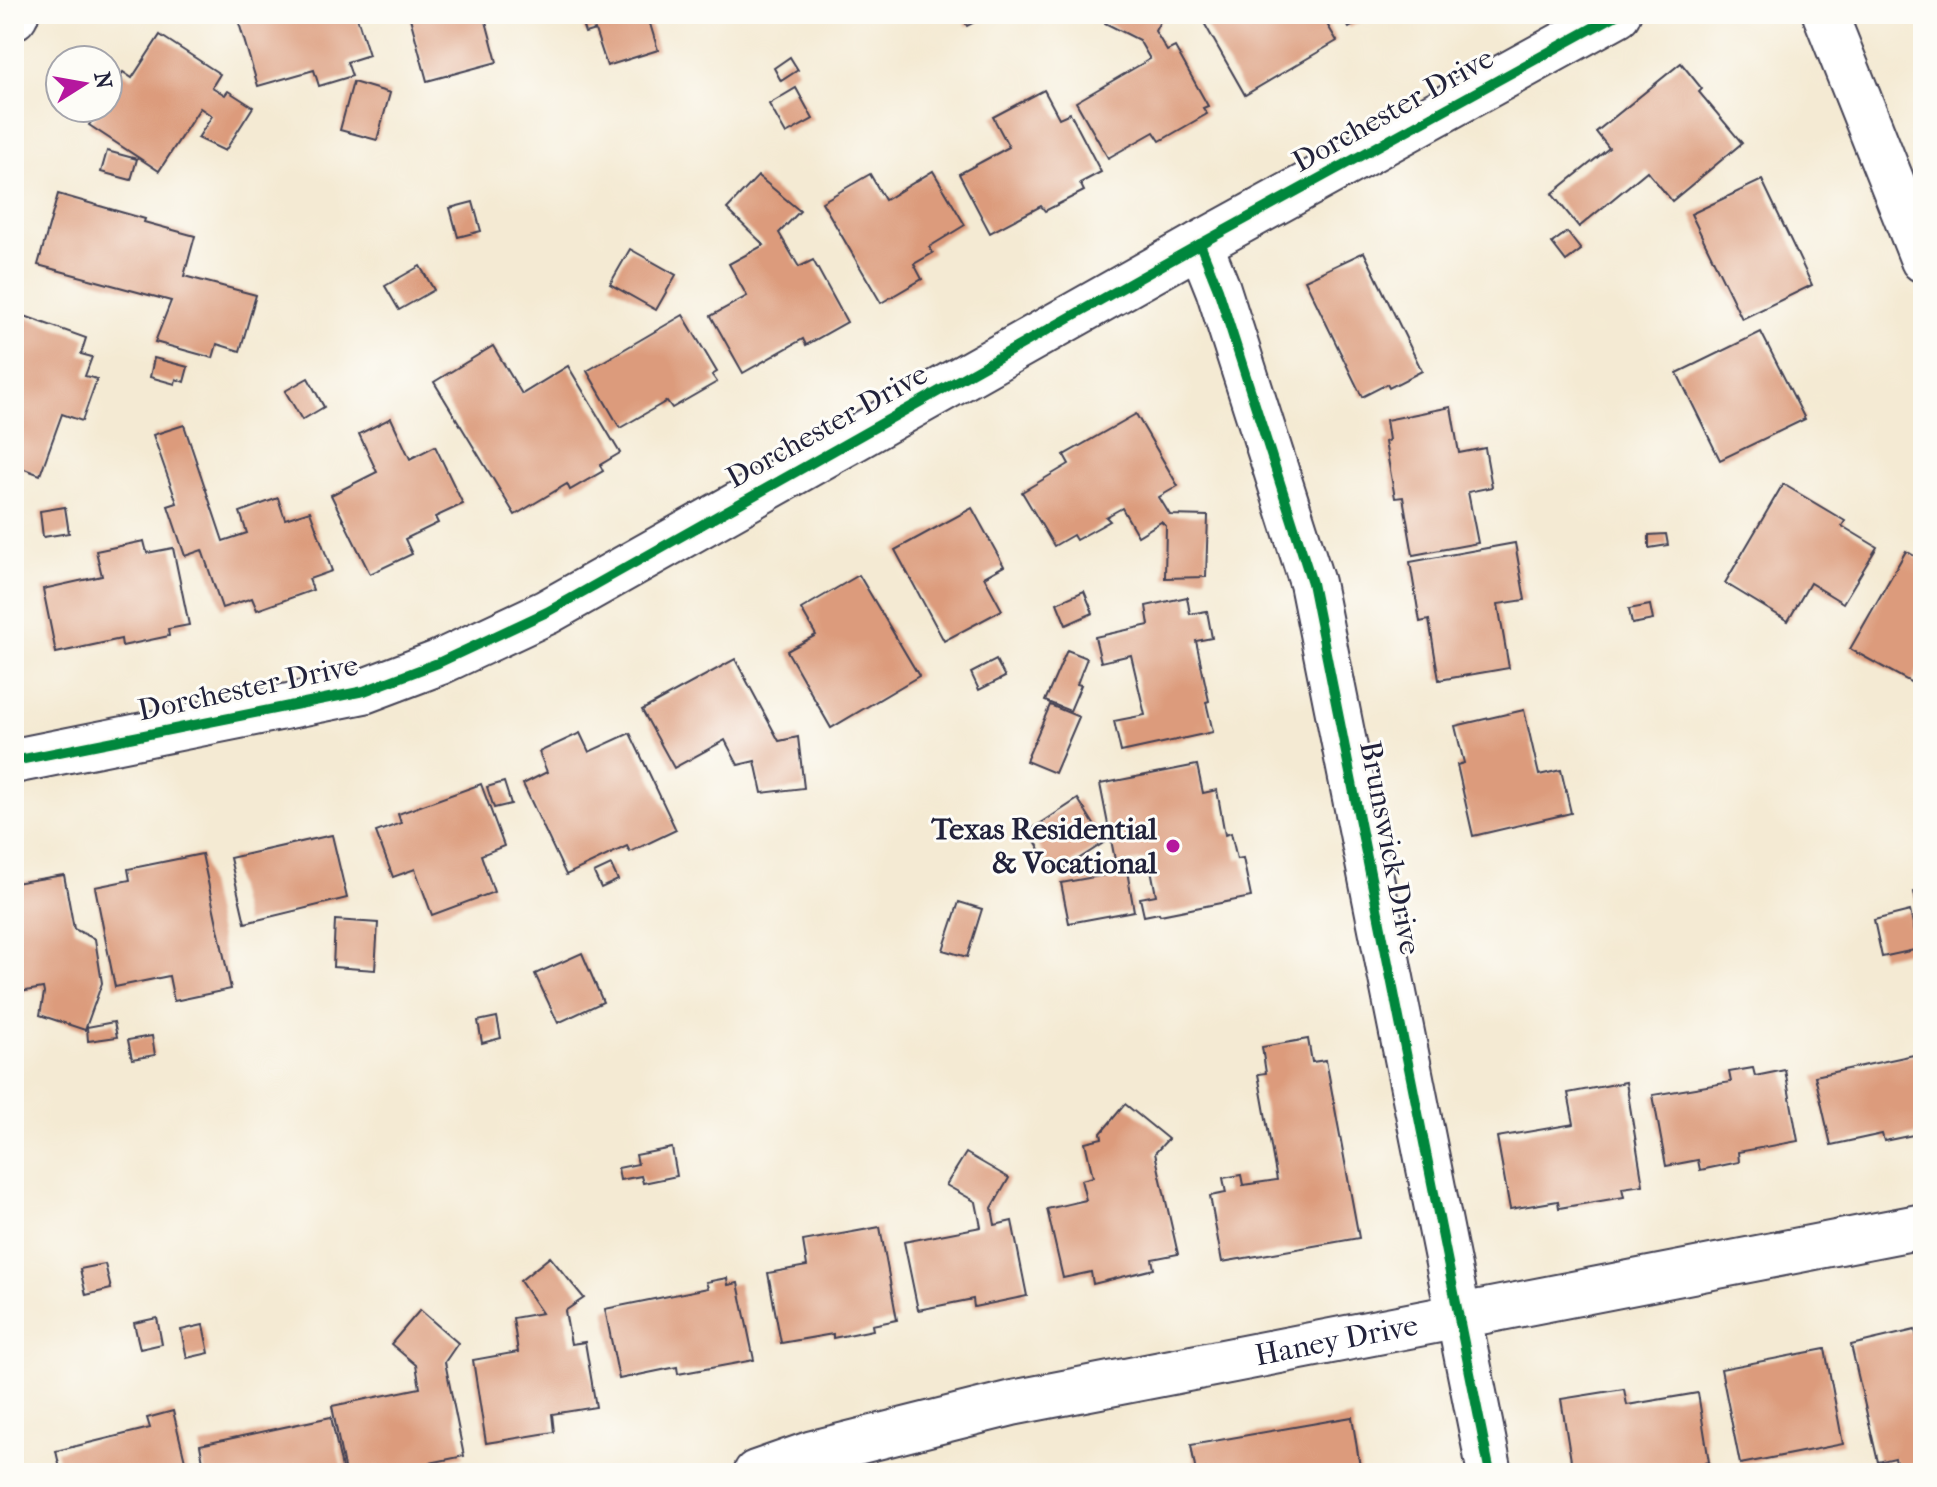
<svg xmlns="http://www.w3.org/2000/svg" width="1937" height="1487" font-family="'IM FELL French Canon',serif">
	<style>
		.building { fill: #dc9b7c }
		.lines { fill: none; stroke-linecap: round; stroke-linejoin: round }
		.minor-casing { stroke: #424052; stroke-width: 48 }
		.minor { stroke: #fff; stroke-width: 44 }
		.cycleway-casing { stroke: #fdfcf7; stroke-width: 15 }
		.cycleway { stroke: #00873e; stroke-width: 10 }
		.poi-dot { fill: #b5179e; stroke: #fdfcf7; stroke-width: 3 }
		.labels { text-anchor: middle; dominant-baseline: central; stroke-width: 6; stroke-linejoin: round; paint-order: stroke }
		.street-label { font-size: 30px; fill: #22223b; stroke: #fdfcf7 }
		.poi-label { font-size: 30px; font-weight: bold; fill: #22223b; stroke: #fdfcf7; text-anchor: end }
	</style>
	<rect width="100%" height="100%" fill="#fdfcf7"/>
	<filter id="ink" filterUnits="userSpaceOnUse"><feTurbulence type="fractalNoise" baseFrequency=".0125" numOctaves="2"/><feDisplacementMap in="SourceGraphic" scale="16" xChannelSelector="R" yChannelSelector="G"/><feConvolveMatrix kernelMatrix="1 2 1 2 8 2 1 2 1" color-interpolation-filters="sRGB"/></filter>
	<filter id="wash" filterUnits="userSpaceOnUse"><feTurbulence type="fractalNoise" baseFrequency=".006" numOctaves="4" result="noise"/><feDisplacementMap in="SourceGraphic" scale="32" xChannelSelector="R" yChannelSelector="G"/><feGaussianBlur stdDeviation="1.8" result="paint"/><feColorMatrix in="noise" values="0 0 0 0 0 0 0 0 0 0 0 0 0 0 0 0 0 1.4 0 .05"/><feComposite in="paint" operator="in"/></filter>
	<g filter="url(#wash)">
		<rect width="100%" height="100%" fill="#f4ead3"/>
		<g id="blocks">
			<!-- building -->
			<g class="building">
				<path d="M271,14H356L369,55L347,62L352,76L319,86L314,70L258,86L239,23Z"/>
				<path d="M409,14H484L497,62L427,81Z"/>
				<path d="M579,14H647L658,50L607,66L595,30L585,33Z"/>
				<path d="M961,14H990L967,26Z"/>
				<path d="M1109,14H1164L1155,31L1167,51L1175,47L1208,106L1203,108L1207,114L1160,141L1154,132L1108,158L1076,102L1150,59L1139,40L1105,23Z"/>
				<path d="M1199,14H1321L1337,41L1245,95Z"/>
				<path d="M1341,14H1373L1349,28Z"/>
				<path d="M160,35L220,74L212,87L225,95L228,91L253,107L225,151L198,138L212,116L200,108L159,171L89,125L100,108H108V95L123,72L132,78Z"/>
				<path d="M790,57L798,70L781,81L774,68Z"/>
				<path d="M1681,63L1702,89L1699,92L1742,143L1672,201L1647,171L1579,227L1552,194L1609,148L1596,132Z"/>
				<path d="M353,82L390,93L377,140L340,130Z"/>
				<path d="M796,88L813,119L786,134L769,104Z"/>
				<path d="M1044,90L1059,118L1070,113L1101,172L1080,183L1084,191L1045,211L1041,206L990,233L959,174L1009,147L993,117Z"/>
				<path d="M107,151L137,159L131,180L101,172Z"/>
				<path d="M933,171L965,225L929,247L933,253L914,264L922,279L881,303L822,202L870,174L885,200Z"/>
				<path d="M758,176L800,211L779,233L799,267L813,260L847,322L806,345L803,339L743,373L711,316L747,296L729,264L764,245L727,209Z"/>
				<path d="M1762,180L1812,285L1742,319L1691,214Z"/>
				<path d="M58,194L145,219L144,222L195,236L184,276L256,295L240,351L217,344L213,358L155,342L171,301L38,265Z"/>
				<path d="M473,202L481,231L458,237L450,208Z"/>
				<path d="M1567,232L1581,250L1566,261L1552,243Z"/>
				<path d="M630,249L676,275L656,310L610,284Z"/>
				<path d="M1364,252L1422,371L1389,388L1387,384L1362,397L1305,280Z"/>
				<path d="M420,266L434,290L399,310L385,286Z"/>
				<path d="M19,314L86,338L81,354L92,357L85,376L97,379L82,421L62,414L40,475L14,465V318L18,319Z"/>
				<path d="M683,315L717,372L712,375L717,382L672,408L667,401L620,428L587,371Z"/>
				<path d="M1761,332L1805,419L1720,460L1677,373Z"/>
				<path d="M493,346L522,394L568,366L620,453L600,465L603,471L570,490L567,484L515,515L434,382Z"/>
				<path d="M154,358L188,367L184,382L176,379L175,384L150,377Z"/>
				<path d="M308,378L324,407L302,420L285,391Z"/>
				<path d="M1451,407L1459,453L1485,448L1492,487L1468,492L1478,543L1413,555L1403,497L1395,498L1385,442L1389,440L1386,420Z"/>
				<path d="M1136,414L1178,486L1159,497L1170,515L1208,516L1206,577L1165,578L1166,526L1161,522L1138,536L1122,508L1106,517L1110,521L1076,540L1073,535L1054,546L1022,492L1069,464L1064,455Z"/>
				<path d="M391,418L410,459L435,446L463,504L435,517L438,523L405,539L412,554L370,574L331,495L377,472L359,434Z"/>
				<path d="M184,425L223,541L247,533L240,512L278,498L285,519L310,511L332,571L309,579L313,590L257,610L252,598L222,608L202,550L185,556L168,506L177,503L153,435Z"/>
				<path d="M1783,484L1845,521L1842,526L1877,547L1843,603L1810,583L1788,621L1725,583Z"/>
				<path d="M65,507L69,533L43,537L40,511Z"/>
				<path d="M972,508L1004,566L984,577L1002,610L944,641L895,550Z"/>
				<path d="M1666,534L1668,545L1649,548V535Z"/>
				<path d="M144,541L147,553L173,548L189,625L168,629L169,636L122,646L121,639L56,653L43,589L102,576L96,551Z"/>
				<path d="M1515,543L1525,600L1498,604L1509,668L1439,680L1429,620L1420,622L1410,562Z"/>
				<path d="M1906,551L1923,561V662L1912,683L1850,649Z"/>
				<path d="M859,575L919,676L831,728L787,651L816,635L801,609Z"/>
				<path d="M1084,591L1093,613L1066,625L1057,603Z"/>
				<path d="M1187,597L1190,614L1207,611L1212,638L1196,641L1209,701L1206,702L1213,732L1121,752L1114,721L1145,715L1131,655L1101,662L1095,637L1149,625L1146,606Z"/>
				<path d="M1650,605L1653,620L1632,624L1629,609Z"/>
				<path d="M1067,650L1087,658L1077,684L1081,685L1070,711L1045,701Z"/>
				<path d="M735,659L779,741L798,737L804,788L762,793L755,761L738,765L725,740L674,768L642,710Z"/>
				<path d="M996,660L1005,677L979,690L971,673Z"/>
				<path d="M1050,705L1079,717L1055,773L1026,761Z"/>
				<path d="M1524,710L1539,775L1561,770L1571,813L1473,836L1457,765L1464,763L1455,726Z"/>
				<path d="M580,733L589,752L630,733L676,830L630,852L627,846L566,875L523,784L547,772L539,752Z"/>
				<path d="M1197,765L1203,793L1217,790L1225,835L1231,833L1237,859L1243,858L1251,897L1160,915L1159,913L1144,916L1140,898L1156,895L1149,859L1116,865L1100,784Z"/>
				<path d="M504,782L511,804L494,808L487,787Z"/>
				<path d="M481,784L504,846L481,855L494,892L432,915L415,869L393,877L376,832L401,823L398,814Z"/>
				<path d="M1078,799L1105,842L1055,874L1029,831Z"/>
				<path d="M332,835L347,898L245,923L230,858Z"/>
				<path d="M202,854L231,989L174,1001L169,976L115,987L95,887L130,880L128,869Z"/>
				<path d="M611,865L618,880L601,888L594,873Z"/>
				<path d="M1127,871L1134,911L1069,923L1061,883Z"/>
				<path d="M64,875L74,929L95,939L102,983L85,1030L40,1015L44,993L43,988L14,993V883Z"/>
				<path d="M1923,890V932H1922L1914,892Z"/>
				<path d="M959,902L982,909L967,957L943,950Z"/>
				<path d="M1910,911L1919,949L1882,957L1874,920Z"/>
				<path d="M335,920L378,923L375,970L333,967Z"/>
				<path d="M582,953L603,1002L558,1023L535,974Z"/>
				<path d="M497,1017L501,1038L482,1043L478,1021Z"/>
				<path d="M114,1022L117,1037L88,1041L87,1027Z"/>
				<path d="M152,1036L155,1055L132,1059L128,1040Z"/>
				<path d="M1308,1039L1312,1062L1326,1060L1359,1238L1222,1262L1210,1196L1226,1193L1223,1178L1241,1175L1243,1185L1277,1180L1258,1074L1266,1073L1262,1047Z"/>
				<path d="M1923,1053V1133L1884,1141L1882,1134L1831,1145L1815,1076Z"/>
				<path d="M1753,1068L1755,1076L1785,1070L1798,1141L1738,1152L1739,1162L1700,1170L1698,1160L1666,1166L1653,1095L1731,1082L1729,1072Z"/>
				<path d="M1626,1082L1643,1185L1622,1188L1624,1197L1559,1208L1558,1201L1510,1209L1497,1137L1574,1124L1568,1093Z"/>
				<path d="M1125,1104L1168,1139L1155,1153L1178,1254L1152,1259L1154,1269L1093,1284L1091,1272L1063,1278L1047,1209L1086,1200L1081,1180L1093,1177L1085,1142L1102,1138L1101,1133Z"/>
				<path d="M672,1148L677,1176L643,1183L641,1176L620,1180L618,1168L638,1164L636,1155Z"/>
				<path d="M966,1153L1009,1178L992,1208L995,1225L1012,1221L1027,1296L974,1307L973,1299L918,1310L904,1242L981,1227L976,1202L946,1185Z"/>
				<path d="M880,1227L897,1320L872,1325L873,1330L833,1338V1334L781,1343L768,1273L807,1266L803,1241Z"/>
				<path d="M550,1257L584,1298L565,1311L571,1344L585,1342L596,1407L552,1414L554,1432L486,1443L473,1360L518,1352L513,1318L542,1313L520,1281Z"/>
				<path d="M105,1264L111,1289L86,1295L80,1269Z"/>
				<path d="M727,1278L728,1285L738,1283L754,1360L678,1374L677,1367L619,1379L605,1309L708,1288L706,1282Z"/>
				<path d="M420,1310L458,1343L445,1362L464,1456L381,1473L378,1467L345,1473L332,1406L420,1388L416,1365L391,1344Z"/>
				<path d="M157,1318L162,1344L140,1349L134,1323Z"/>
				<path d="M203,1325L209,1353L187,1358L181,1330Z"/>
				<path d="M1915,1330L1918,1341L1923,1340V1462L1897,1468L1895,1458L1878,1462L1851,1345Z"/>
				<path d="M1825,1349L1843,1444L1740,1464L1721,1369Z"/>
				<path d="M1624,1389L1627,1405L1698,1393L1709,1462L1694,1465L1695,1473H1573L1561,1399Z"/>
				<path d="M173,1411L188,1473H61L56,1451L150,1428L147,1418Z"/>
				<path d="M331,1417L343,1473H205L200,1445Z"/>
				<path d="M1352,1417L1361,1473H1196L1191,1445Z"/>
			</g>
		</g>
	</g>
	<g filter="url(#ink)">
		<use href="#blocks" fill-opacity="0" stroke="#424052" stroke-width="2"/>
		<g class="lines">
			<defs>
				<g id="minor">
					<path d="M1825,14L1923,260"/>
					<path d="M14,17L16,14"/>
					<path d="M1200,244L1218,289L1312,583L1490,1473"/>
					<path d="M14,761L364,691L438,663L547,612L1200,244L1618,14"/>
					<path id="s1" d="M756,1473L813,1453L1012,1403L1923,1226"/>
				</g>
			</defs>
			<!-- minor casing -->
			<use href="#minor" class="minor-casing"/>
			<!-- minor -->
			<use href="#minor" class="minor"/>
			<defs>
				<g id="cycleway">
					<path d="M1200,244L1218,289L1312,583L1490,1473"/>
					<path d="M14,761L364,691L438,663L547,612L1200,244L1618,14"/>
				</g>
			</defs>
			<!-- cycleway casing -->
			<use href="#cycleway" class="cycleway-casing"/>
			<!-- cycleway -->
			<use href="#cycleway" class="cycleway"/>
		</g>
	</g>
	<!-- markers -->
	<circle class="poi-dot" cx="1173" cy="846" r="8"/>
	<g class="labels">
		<!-- street labels -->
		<g class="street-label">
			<text transform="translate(1393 110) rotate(-29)">Dorchester Drive</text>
			<text transform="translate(827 426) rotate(-29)">Dorchester Drive</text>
			<text transform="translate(248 688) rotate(-12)">Dorchester Drive</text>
			<text transform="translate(1390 848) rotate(79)">Brunswick Drive</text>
			<text stroke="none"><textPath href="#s1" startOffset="596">Haney Drive</textPath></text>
		</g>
		<!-- poi labels -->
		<g class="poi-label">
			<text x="1157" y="829">Texas Residential<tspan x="1157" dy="34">&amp; Vocational</tspan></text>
		</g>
	</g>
	<!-- margin -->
	<rect width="1937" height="1487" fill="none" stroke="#fdfcf7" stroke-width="48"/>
	<!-- north arrow -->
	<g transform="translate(84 84) rotate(79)"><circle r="38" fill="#fdfcf7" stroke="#a5a5ac" stroke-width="2"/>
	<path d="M0-6L14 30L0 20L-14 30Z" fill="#b5179e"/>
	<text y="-12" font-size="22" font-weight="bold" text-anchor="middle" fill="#22223b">N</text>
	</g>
</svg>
